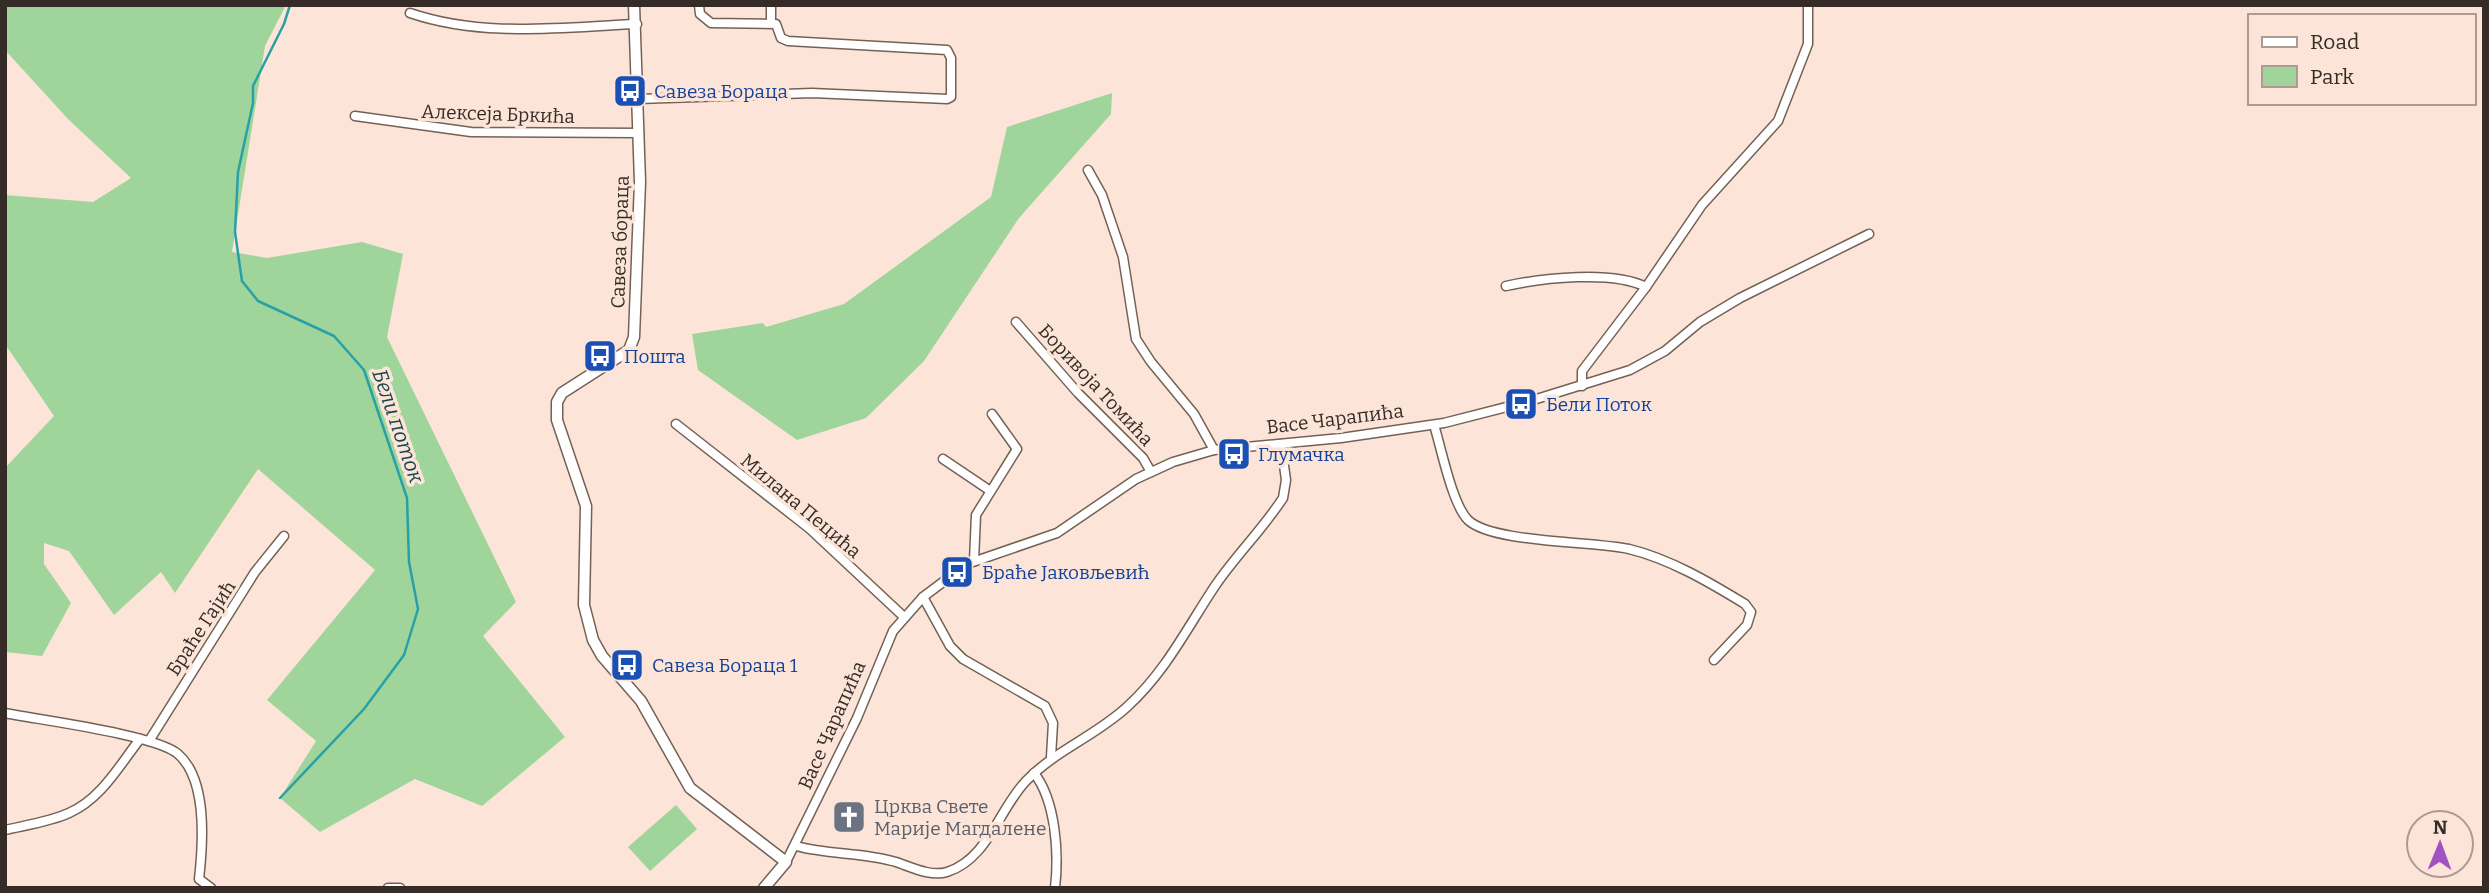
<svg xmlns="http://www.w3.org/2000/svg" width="2489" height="893" font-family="Bitter,serif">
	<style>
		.green { fill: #9fd59b }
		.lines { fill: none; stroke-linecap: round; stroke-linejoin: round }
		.stream { stroke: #29a0a6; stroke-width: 2.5 }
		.minor-casing { stroke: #746155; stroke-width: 11 }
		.tertiary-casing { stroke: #746155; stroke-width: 13 }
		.minor { stroke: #fff; stroke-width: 8 }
		.tertiary { stroke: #fff; stroke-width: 10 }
		.labels { text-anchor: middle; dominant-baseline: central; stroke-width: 7; stroke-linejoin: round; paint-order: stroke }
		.transit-label { font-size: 19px; fill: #164399; stroke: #fce5d8; text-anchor: start }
		.street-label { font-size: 19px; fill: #352c27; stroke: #fce5d8 }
		.worship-label { font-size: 19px; fill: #5b616d; stroke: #fce5d8; text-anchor: start }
		.water-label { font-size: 21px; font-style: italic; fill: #17484b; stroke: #fce5d8 }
	</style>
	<rect width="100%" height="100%" fill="#fce5d8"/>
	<!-- green -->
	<g class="green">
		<path d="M5,5H286L265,46L232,252L267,258L362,242L403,254L387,337L516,602L483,636L565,737L482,806L415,779L320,832L280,798L316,741L267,700L375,570L258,469L175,593L161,572L114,615L69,551L44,543V564L71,603L42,656L5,652V468L54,416L5,344V195L93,202L131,178L68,119L5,50Z"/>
		<path d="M1112,93L1111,114L1019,218L924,361L866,418L797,440L698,370L692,334L763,323L766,327L844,304L991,197L1007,127Z"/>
		<path d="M676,805L697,829L650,871L628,847Z"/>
	</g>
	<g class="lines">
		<!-- stream -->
		<path class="stream" d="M280,798L364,709L404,655L418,609L409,562L407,498L364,370L334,336L258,301L242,281L235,232L238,172L253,103V86L284,24L290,5"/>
		<defs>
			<g id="minor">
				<path d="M771,5V23"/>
				<path d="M410,13C483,38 561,27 637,24"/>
				<path d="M638,99L812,93L947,99L951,97V58L947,50L788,41L781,38L776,24L711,23L700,14L699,5"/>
				<path d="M355,116L471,132L639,133"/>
				<path d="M1088,170L1102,195L1123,257L1136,339L1151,362L1194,414L1214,450"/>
				<path d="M1506,286C1542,278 1613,270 1646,287"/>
				<path d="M1016,322L1078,393L1143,458L1151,472"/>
				<path d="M1582,386V371L1646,287L1702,205L1778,121L1808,44V5"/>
				<path d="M676,424L810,529L903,616"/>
				<path d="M1434,425C1441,447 1452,504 1468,520C1492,543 1592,541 1629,549C1670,559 1709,582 1745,604L1751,612L1747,625L1714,660"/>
				<path d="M943,459L989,490"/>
				<path d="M974,561L976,515L1017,449L992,414"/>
				<path d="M923,597L950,646L963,659L1045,706L1053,723L1051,757"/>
				<path d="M5,713C40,720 157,735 178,754C208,780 203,844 199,879L211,888"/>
				<path d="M149,741L255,572L284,536"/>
				<path d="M1034,773C1056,801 1059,854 1055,888"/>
				<path d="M5,830C26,825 49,822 69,813C101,799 119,766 140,739"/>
				<path d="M796,846C829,855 863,852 896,862C911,867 931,877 947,872C988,859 999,809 1026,781C1057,749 1096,736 1128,706C1166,671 1187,628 1215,586C1236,555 1263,529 1283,498L1286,480L1281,444"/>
				<path d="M786,862L857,718L893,631L923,597L967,564L1057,533L1136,479L1173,462L1214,450L1341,438L1444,423L1530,401L1630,370L1665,351L1700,322L1740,298L1869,234"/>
				<path d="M388,888H400"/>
			</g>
			<path id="tertiary" d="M634,5L640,182L634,337L629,350L562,393L557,402V420L586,506L584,605L593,640L602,656L641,701L690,788L786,862L764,888"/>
		</defs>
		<!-- minor casing -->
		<use href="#minor" class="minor-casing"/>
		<!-- tertiary casing -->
		<use href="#tertiary" class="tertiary-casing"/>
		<!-- minor -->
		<use href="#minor" class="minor"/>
		<!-- tertiary -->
		<use href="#tertiary" class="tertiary"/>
	</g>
	<!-- icons -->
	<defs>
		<symbol id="bus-square" viewBox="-11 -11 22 22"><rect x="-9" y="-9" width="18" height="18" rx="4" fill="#1a4fb4" stroke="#fce5d8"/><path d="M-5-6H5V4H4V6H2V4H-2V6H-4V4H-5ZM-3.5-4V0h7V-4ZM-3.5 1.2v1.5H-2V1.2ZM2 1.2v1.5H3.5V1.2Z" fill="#fff"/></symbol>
		<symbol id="church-square" viewBox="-11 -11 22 22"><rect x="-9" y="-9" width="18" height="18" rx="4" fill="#6b7280" stroke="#fce5d8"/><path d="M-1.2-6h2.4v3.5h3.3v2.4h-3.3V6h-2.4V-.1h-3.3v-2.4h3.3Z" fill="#fff"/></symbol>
	</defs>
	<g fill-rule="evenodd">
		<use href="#bus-square" x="611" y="72" width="38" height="38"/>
		<use href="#bus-square" x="581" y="337" width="38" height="38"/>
		<use href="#bus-square" x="1502" y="385" width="38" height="38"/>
		<use href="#bus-square" x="1215" y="435" width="38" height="38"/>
		<use href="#bus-square" x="938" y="553" width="38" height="38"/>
		<use href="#bus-square" x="608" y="646" width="38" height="38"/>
		<use href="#church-square" x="830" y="798" width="38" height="38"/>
	</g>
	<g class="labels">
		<!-- transit labels -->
		<g class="transit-label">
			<text x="654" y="91">Савеза Бораца</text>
			<text x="624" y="356">Пошта</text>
			<text x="1546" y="404">Бели Поток</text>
			<text x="1258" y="454">Глумачка</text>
			<text x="982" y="572">Браће Јаковљевић</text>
			<text x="652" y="665">Савеза Бораца 1</text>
		</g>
		<!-- street labels -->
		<g class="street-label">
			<text transform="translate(498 114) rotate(2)">Алексеја Бркића</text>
			<text transform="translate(620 242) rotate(-88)">Савеза бораца</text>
			<text transform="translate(1096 385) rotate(47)">Боривоја Томића</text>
			<text transform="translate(1335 419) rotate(-7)">Васе Чарапића</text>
			<text transform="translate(801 506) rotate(40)">Милана Пецића</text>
			<text transform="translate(201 628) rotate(-57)">Браће Гајић</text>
			<text transform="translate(832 725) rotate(-66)">Васе Чарапића</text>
		</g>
		<!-- worship labels -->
		<g class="worship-label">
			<text x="874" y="806">Црква Свете<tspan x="874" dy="22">Марије Магдалене</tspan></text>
		</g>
		<!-- water labels -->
		<g class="water-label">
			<text transform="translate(398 426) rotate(71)">Бели поток</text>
		</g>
	</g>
	<!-- border -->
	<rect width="2489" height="893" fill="none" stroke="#352c27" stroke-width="14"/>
	<!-- legend -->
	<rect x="2248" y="14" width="228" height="91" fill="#fce5d8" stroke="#ac9b91" stroke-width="2"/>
	<rect x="2262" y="37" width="35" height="10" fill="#ffffff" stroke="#ac9b91" stroke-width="2"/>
	<text x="2310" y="49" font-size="21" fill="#352c27">Road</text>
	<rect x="2262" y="66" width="35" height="21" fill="#9fd59b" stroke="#ac9b91" stroke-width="2"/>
	<text x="2310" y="84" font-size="21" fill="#352c27">Park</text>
	<!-- north arrow -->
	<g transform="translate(2440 844) rotate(1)"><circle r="33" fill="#fce5d8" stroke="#ac9b91" stroke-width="2"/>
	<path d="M0-5L12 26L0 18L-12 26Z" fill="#a052c3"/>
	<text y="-10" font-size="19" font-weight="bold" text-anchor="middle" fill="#352c27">N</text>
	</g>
</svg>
